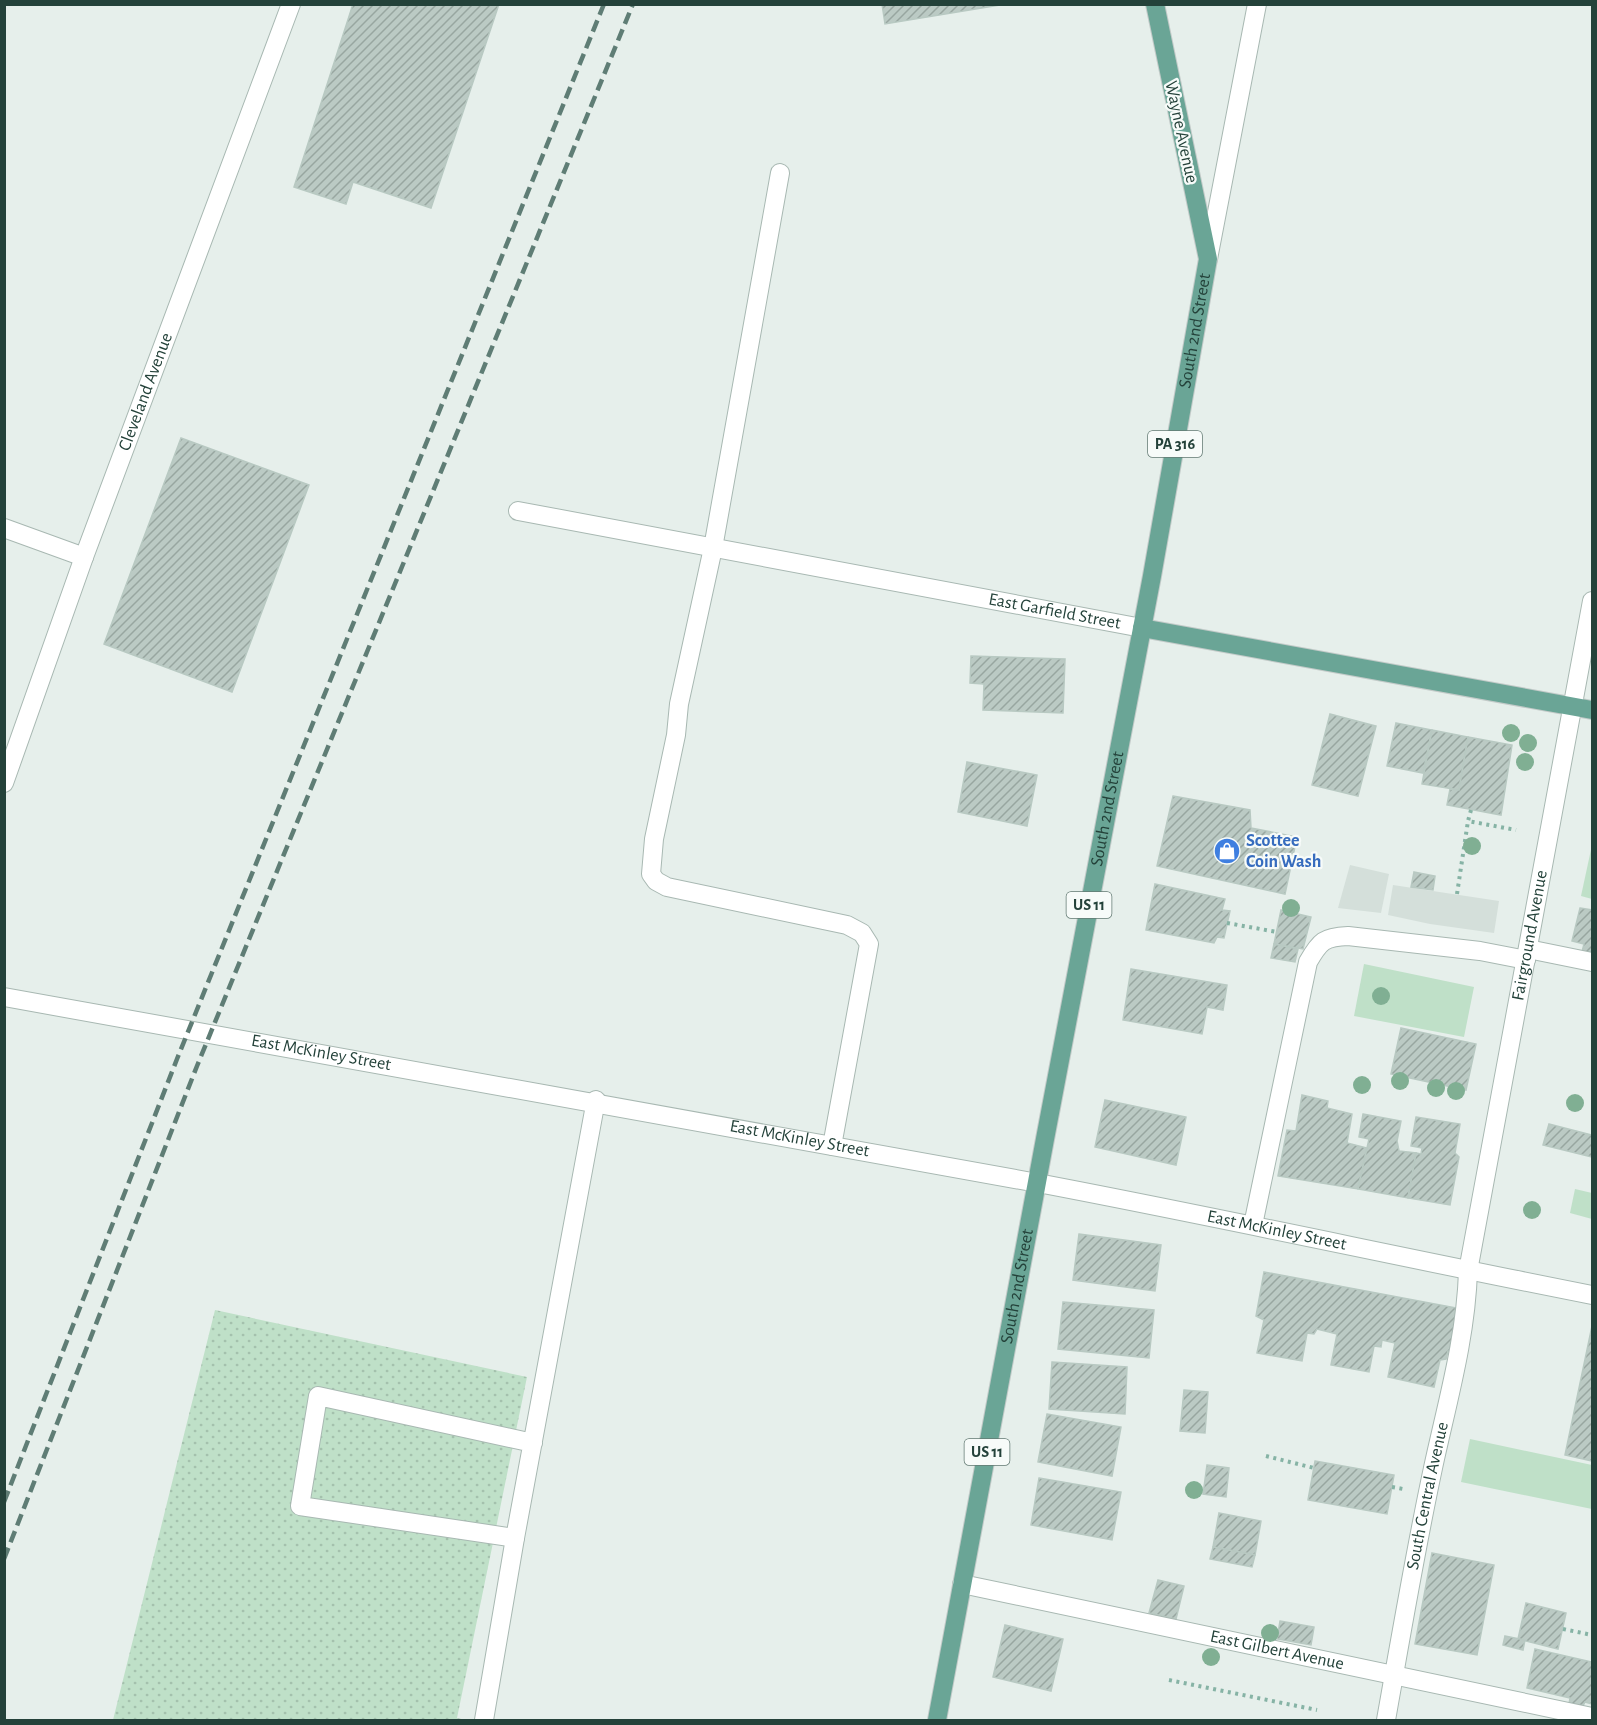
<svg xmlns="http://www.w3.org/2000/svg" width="1597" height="1725" font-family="'Alegreya Sans',sans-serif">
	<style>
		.built { fill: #d4dfda }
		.grass { fill: #bfe0c8 }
		.park { fill: url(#park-dots) }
		.building { fill: url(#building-hatch); stroke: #b8c9c2; stroke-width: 1.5 }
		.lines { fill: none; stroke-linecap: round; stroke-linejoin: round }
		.minor-casing { stroke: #a8b8b2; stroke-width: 20 }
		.major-casing { stroke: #c2cac8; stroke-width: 20 }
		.path { stroke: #86b3a5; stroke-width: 4; stroke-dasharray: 3 4.5; stroke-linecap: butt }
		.minor { stroke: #fff; stroke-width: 18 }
		.major { stroke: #6aa596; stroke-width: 18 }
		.rail { stroke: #5f7d75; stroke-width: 4.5; stroke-dasharray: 12 6; stroke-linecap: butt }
		.tree { fill: #80af93 }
		.labels { text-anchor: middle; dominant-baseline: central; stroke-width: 4.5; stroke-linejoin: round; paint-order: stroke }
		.shield { fill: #f7fbf9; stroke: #637a73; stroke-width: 1.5 }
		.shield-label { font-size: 16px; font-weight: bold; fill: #24423a }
		.street-label { font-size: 18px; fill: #24423a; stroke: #f7fbf9 }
		.shop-label { font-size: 18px; font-weight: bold; fill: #366cbe; stroke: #f7fbf9; text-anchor: start }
	</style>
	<defs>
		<pattern id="park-dots" width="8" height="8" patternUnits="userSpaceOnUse" patternTransform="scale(1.5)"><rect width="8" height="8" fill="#bfe0c8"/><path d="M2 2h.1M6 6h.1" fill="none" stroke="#a4c1ad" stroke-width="1.8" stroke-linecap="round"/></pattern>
		<pattern id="building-hatch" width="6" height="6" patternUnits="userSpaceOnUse" patternTransform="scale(1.5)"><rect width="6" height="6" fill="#bbcac4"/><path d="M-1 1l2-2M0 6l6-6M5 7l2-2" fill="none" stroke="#98a6a0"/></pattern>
	</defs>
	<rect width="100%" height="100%" fill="#e6efeb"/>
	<!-- built -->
	<g class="built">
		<path d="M1350,865L1389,874L1381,913L1338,908Z"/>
		<path d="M1393,885L1499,901L1494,933L1430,924L1388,915Z"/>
	</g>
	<!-- grass -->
	<g class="grass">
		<path d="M1592,845V899L1581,896Z"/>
		<path d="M1364,964L1474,987L1464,1037L1354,1016Z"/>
		<path d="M1575,1189L1592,1193V1219L1570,1213Z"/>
		<path d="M1470,1439L1592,1465V1509L1461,1482Z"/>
	</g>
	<!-- park -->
	<path class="park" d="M215,1310L527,1377L457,1718L466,1720H113Z"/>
	<!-- building -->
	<g class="building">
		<path d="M353,4H499L431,208L353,182L346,204L294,187Z"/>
		<path d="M882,4H1006L885,24Z"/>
		<path d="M181,438L309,485L232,692L104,644Z"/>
		<path d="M971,656L1065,659L1063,713L983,710L984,684L970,683Z"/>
		<path d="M1330,714L1376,726L1358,796L1312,785Z"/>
		<path d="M1396,723L1432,730L1423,773L1387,766Z"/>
		<path d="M1432,730L1468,737L1459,790L1422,784Z"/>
		<path d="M1468,737L1512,745L1501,815L1447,805L1450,789L1459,790Z"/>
		<path d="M967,762L1037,775L1027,826L958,812Z"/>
		<path d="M1173,796L1250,810L1251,828L1297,837L1285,894L1157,866Z"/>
		<path d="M1414,872L1435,876L1433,890L1411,887Z"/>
		<path d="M1155,884L1225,899L1222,910L1230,911L1224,938L1217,937L1214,943L1146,930Z"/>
		<path d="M1580,908L1592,910V955L1582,952L1584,944L1572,941Z"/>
		<path d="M1281,910L1311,917L1303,949L1274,944Z"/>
		<path d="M1274,944L1298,949L1295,962L1271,958Z"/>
		<path d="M1131,969L1227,985L1223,1010L1207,1007L1202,1034L1123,1020Z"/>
		<path d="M1401,1028L1476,1044L1466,1090L1391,1074Z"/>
		<path d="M1302,1095L1328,1101L1327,1108L1352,1114L1347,1143L1367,1148L1358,1189L1278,1176L1287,1130L1296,1131Z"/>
		<path d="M1105,1100L1186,1117L1176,1165L1095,1147Z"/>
		<path d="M1363,1114L1401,1121L1397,1141L1399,1151L1416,1153L1408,1198L1358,1189L1369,1139L1359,1137Z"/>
		<path d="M1416,1117L1460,1124L1455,1153L1459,1157L1450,1205L1408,1198L1416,1153L1421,1154L1422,1148L1411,1146Z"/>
		<path d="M1549,1124L1592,1135V1157L1543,1145Z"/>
		<path d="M1079,1234L1161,1245L1155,1291L1073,1280Z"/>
		<path d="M1264,1272L1462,1309L1454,1353L1448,1351L1446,1359L1440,1360L1434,1387L1388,1377L1395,1343L1382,1340L1381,1347L1374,1346L1369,1372L1331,1365L1337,1334L1317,1329L1314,1334L1307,1333L1302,1361L1257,1353L1264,1320L1256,1316Z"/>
		<path d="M1063,1302L1154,1310L1149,1358L1058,1349Z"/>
		<path d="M1592,1326V1461L1565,1455Z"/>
		<path d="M1052,1362L1127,1367L1125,1414L1049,1409Z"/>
		<path d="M1184,1390L1208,1392L1205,1433L1180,1431Z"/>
		<path d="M1047,1414L1121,1427L1112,1476L1038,1462Z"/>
		<path d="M1315,1461L1394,1475L1387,1514L1308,1500Z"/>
		<path d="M1207,1465L1229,1468L1226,1497L1203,1494Z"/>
		<path d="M1039,1478L1121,1492L1112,1540L1031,1525Z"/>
		<path d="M1219,1513L1261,1521L1255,1555L1213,1547Z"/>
		<path d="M1213,1547L1255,1555L1252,1567L1210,1559Z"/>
		<path d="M1432,1553L1494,1565L1477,1655L1415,1644Z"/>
		<path d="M1158,1580L1184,1586L1176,1619L1149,1613Z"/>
		<path d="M1526,1603L1566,1613L1558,1649L1518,1639Z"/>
		<path d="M1280,1621L1314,1627L1311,1645L1277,1639Z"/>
		<path d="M1005,1625L1063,1639L1051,1691L993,1677Z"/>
		<path d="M1505,1636L1525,1640L1523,1650L1503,1645Z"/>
		<path d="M1535,1649L1592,1662V1704L1585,1702L1583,1706L1569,1704L1570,1698L1527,1688Z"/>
	</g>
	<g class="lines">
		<defs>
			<g id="minor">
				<path d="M780,173L713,548L679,704L676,735L654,839L651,874L656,881L667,887L847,925L862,933L869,944L832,1146"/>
				<path d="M1208,259L1257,4"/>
				<path id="s1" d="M518,511L1142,628"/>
				<path d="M4,528L84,557"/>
				<path id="s2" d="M4,783L84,557L291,4"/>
				<path d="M1528,949L1592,962"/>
				<path id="s3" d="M4,997C351,1058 698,1119 1043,1184C1227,1219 1409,1259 1592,1295"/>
				<path d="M1253,1225L1308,962C1320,941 1324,937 1348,936L1480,951L1526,960"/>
				<path d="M533,1443L318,1396L300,1506L515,1538L596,1100"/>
				<path id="s4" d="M962,1584L1592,1717"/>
				<path d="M484,1720L515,1538"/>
				<path id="s5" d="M1386,1720C1401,1636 1415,1552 1433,1468C1447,1403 1466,1338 1468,1271L1592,601"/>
			</g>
			<g id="major">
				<path d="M1142,628L1592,710"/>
				<path id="s6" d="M937,1720L1045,1139L1152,576L1208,259L1155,4"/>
			</g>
		</defs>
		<!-- minor casing -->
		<use href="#minor" class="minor-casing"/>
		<!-- major casing -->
		<use href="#major" class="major-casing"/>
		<!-- path -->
		<g class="path">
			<path d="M1471,810L1468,821L1516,830"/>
			<path d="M1457,894L1468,821"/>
			<path d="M1227,923L1277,932"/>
			<path d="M1266,1456L1314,1468"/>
			<path d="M1392,1487L1403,1489"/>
			<path d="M1563,1629L1592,1635"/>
			<path d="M1169,1680L1317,1710"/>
		</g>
		<!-- minor -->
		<use href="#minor" class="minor"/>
		<!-- major -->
		<use href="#major" class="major"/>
		<!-- rail -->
		<g class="rail">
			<path d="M4,1502L177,1059L604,4"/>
			<path d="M4,1559L197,1066L633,4"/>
		</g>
	</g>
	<!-- trees -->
	<g class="tree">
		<circle cx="1511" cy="733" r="9"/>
		<circle cx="1528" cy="743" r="9"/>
		<circle cx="1525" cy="762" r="9"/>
		<circle cx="1472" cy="846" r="9"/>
		<circle cx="1291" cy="908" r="9"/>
		<circle cx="1381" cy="996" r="9"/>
		<circle cx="1400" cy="1081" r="9"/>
		<circle cx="1362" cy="1085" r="9"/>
		<circle cx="1436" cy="1088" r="9"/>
		<circle cx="1456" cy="1091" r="9"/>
		<circle cx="1575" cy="1103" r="9"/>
		<circle cx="1532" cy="1210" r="9"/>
		<circle cx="1194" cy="1490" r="9"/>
		<circle cx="1270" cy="1633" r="9"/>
		<circle cx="1211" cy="1657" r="9"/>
	</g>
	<!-- icons -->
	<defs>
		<symbol id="shop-disc" viewBox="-11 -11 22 22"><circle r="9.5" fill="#3f7fe0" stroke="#f7fbf9"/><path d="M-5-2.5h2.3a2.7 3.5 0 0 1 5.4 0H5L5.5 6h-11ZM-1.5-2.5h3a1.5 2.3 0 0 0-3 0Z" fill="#fff"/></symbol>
	</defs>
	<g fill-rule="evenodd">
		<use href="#shop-disc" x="1212" y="836" width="30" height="30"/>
	</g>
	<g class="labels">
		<!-- shield labels -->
		<g class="shield">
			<rect x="1148" y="431" width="54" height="26" rx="4.5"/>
			<rect x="1066.5" y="892" width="45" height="26" rx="4.5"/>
			<rect x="964.5" y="1439" width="45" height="26" rx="4.5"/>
		</g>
		<g class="shield-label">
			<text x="1175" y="444">PA 316</text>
			<text x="1089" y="905">US 11</text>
			<text x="987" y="1452">US 11</text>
		</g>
		<!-- street labels -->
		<g class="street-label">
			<text transform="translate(1181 132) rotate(78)">Wayne Avenue</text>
			<text stroke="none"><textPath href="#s6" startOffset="1413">South 2nd Street</textPath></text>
			<text stroke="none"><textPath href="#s2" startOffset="416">Cleveland Avenue</textPath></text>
			<text stroke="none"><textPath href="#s1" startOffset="546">East Garfield Street</textPath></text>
			<text stroke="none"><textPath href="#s6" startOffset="927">South 2nd Street</textPath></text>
			<text stroke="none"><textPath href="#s5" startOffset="798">Fairground Avenue</textPath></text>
			<text stroke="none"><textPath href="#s3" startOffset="322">East McKinley Street</textPath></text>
			<text stroke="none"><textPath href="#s3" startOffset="808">East McKinley Street</textPath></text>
			<text stroke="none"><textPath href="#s3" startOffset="1294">East McKinley Street</textPath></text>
			<text stroke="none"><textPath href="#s6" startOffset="441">South 2nd Street</textPath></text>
			<text stroke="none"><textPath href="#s5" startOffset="228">South Central Avenue</textPath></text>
			<text stroke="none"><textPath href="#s4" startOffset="322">East Gilbert Avenue</textPath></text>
		</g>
		<!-- shop labels -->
		<g class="shop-label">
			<text x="1246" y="841">Scottee<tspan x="1246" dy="21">Coin Wash</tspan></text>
		</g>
	</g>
	<!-- border -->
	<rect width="1597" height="1725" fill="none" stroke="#24423a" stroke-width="12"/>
</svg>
